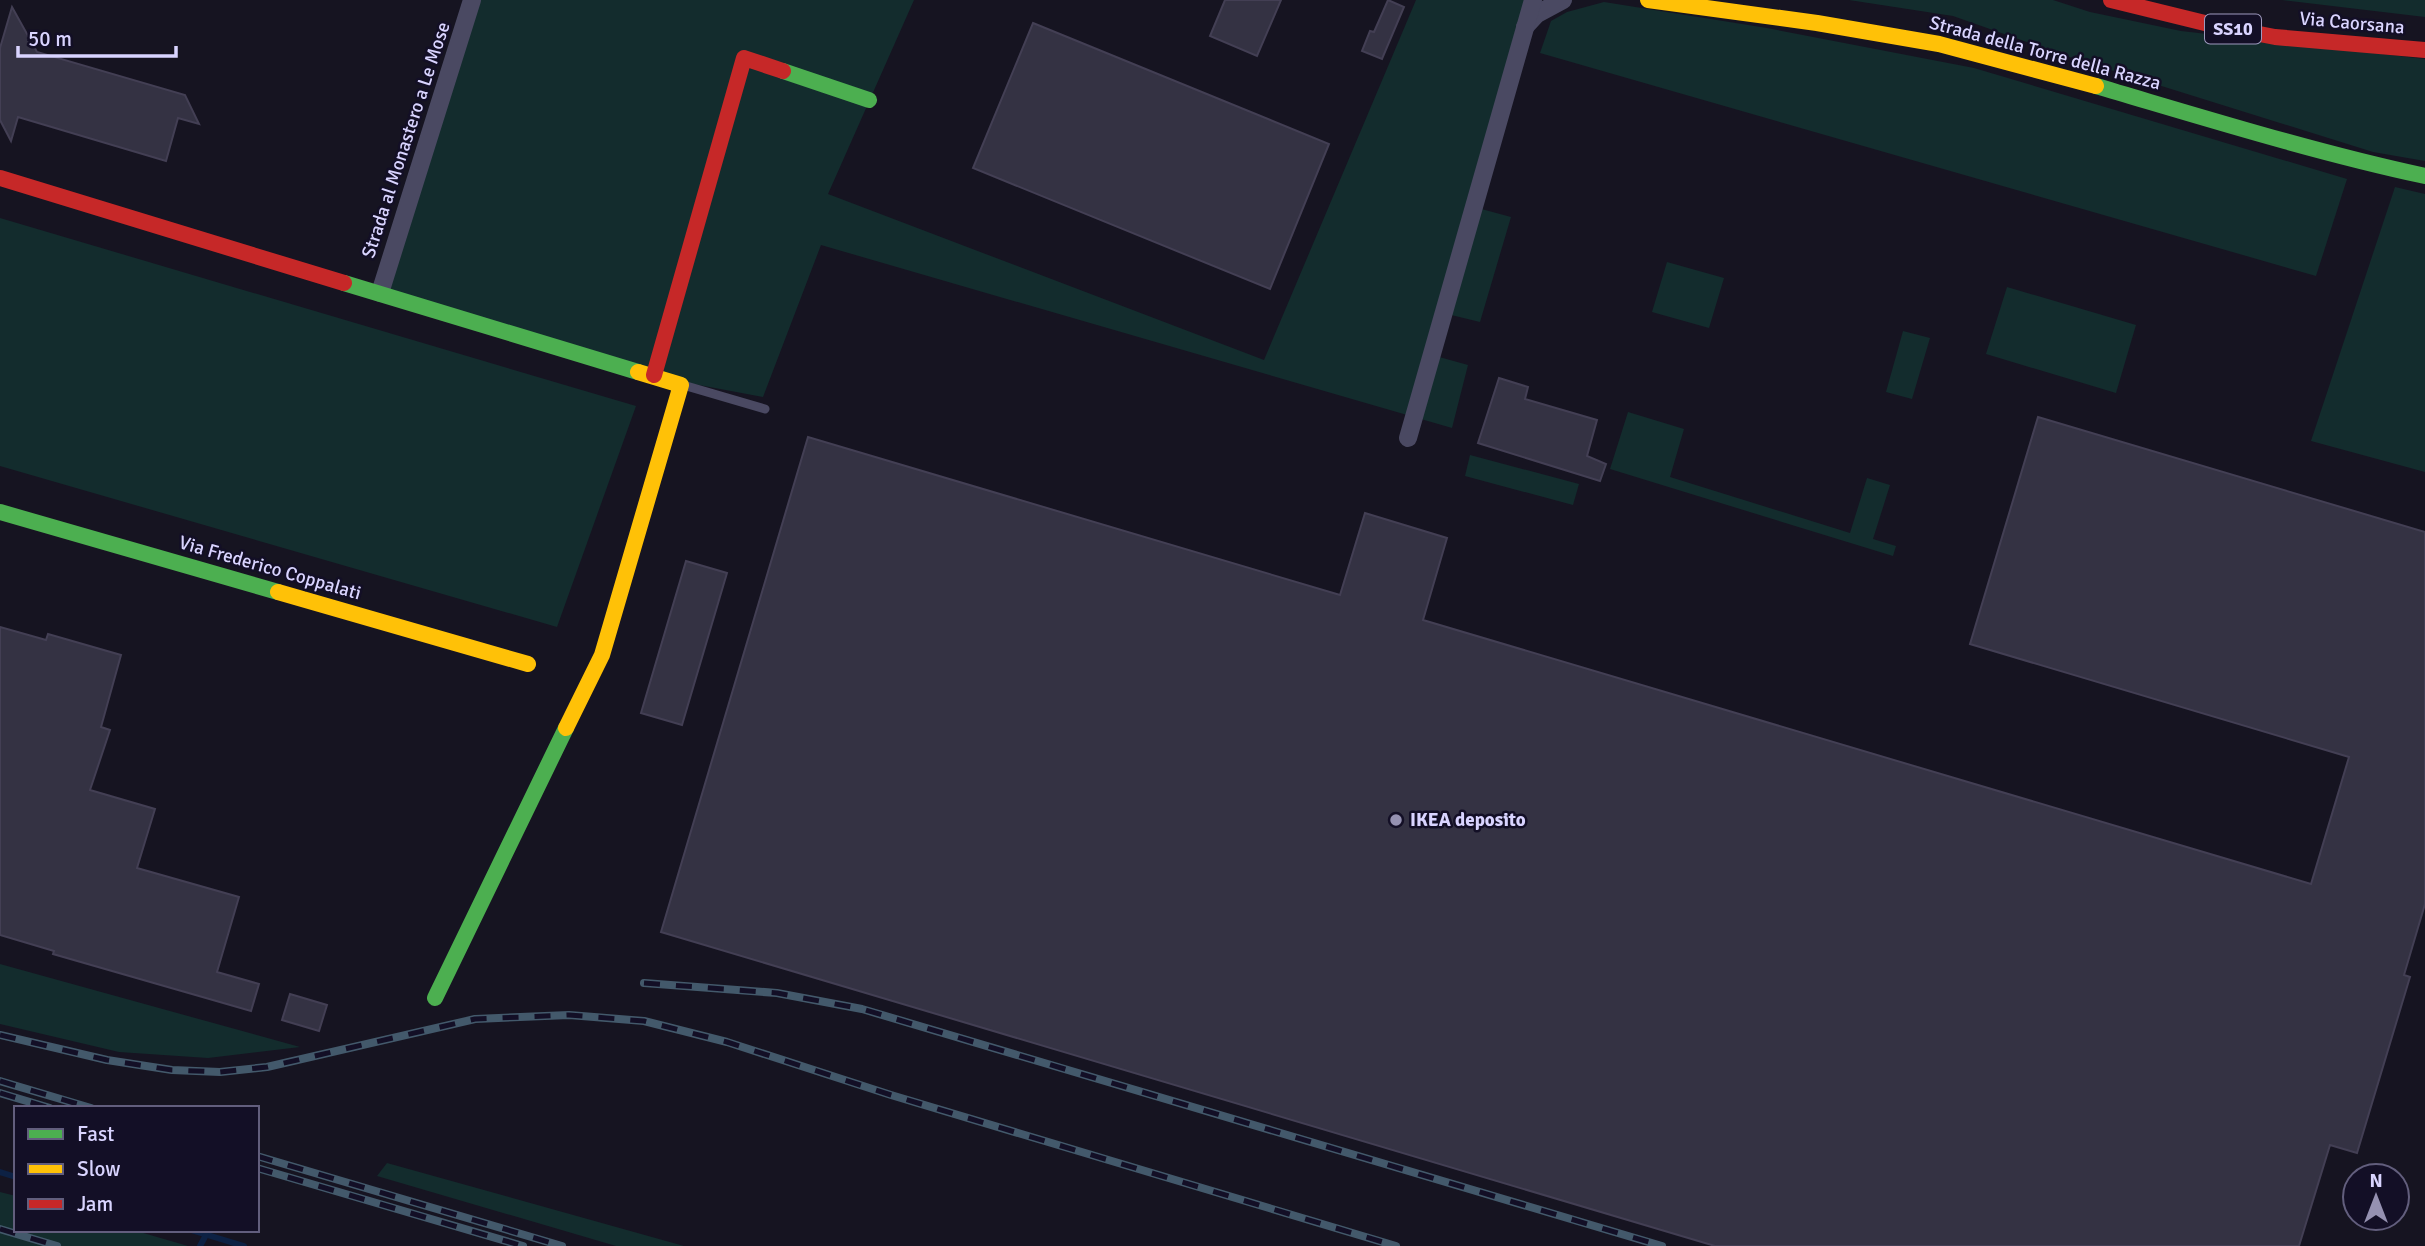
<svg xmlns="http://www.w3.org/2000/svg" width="2425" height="1246" font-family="Signika,sans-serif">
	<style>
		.green { fill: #132c2d }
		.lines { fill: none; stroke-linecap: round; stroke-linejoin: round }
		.stream { stroke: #0d2144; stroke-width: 6 }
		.building { fill: #343243; stroke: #433f54; stroke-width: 2 }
		.lane { stroke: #4a4962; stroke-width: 9 }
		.street { stroke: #4a4962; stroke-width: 18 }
		.fast { stroke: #4caf50; stroke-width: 16 }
		.slow { stroke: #ffc107; stroke-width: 16 }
		.jam { stroke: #c62828; stroke-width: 16 }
		.rail-casing { stroke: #43596b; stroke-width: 8 }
		.rail { stroke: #130f26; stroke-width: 5; stroke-dasharray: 16; stroke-linecap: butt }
		.poi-dot { fill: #9591b1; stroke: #130f26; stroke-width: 2.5 }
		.labels { text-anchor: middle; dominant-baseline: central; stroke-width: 5; stroke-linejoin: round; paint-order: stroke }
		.shield { fill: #130f26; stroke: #9e99be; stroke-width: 2 }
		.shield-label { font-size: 18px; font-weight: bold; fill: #d9d4ff }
		.street-label { font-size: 19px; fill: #d9d4ff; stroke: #130f26 }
		.poi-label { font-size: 19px; font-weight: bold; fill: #d9d4ff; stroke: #130f26; text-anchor: start }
	</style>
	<rect width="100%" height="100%" fill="#161421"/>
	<!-- green -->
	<g class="green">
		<path d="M479,0H914L828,194L1264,360L1416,0H1526L1474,207L1511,217L1480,322L1443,313L1432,355L1468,365L1452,428L821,245L763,397L683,382L386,296Z"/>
		<path d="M1849,0H2053L2090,12L2181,31L2425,59V161L2373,152L2075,59L1953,16Z"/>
		<path d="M2282,0H2425V17Z"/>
		<path d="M1604,2L1767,28L1974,68L2347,179L2316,276L1540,53L1551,21L1567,12Z"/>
		<path d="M2395,187L2425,194V472L2311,441Z"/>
		<path d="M0,218L636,406L557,627L0,466Z"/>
		<path d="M1667,262L1724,278L1709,328L1652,312Z"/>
		<path d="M2007,287L2136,325L2116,393L1986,354Z"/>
		<path d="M1903,331L1930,338L1912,399L1886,392Z"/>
		<path d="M1628,412L1684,429L1670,477L1850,533L1867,478L1890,485L1873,539L1896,546L1893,556L1610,469Z"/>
		<path d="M1470,455L1579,484L1573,505L1465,476Z"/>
		<path d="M0,964L300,1047L208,1058L119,1052L0,1024Z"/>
		<path d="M387,1163L684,1246H616L377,1176Z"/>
		<path d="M0,1192L16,1196V1230H133L188,1246H0Z"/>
	</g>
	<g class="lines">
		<!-- stream -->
		<g class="stream">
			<path d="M0,1172L16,1177"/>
			<path d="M191,1230L244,1246"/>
			<path d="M200,1246L206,1235"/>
		</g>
	</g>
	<!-- building -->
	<g class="building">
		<path d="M1225,0H1281L1257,56L1210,36Z"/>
		<path d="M1388,0L1404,7L1382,59L1362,51L1370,31L1374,32Z"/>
		<path d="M12,7L37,52L185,95L199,124L178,118L166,161L18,117L11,141L0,120V48Z"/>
		<path d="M1033,23L1329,144L1270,289L973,168Z"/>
		<path d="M1499,378L1528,387L1525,399L1597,420L1587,456L1606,464L1600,481L1478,443Z"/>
		<path d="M2038,417L2425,532V904L2404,975L2410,977L2357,1153L2330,1145L2299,1246H1715L661,932L808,437L1340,595L1365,513L1447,538L1423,620L2311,884L2349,757L1970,644Z"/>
		<path d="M686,561L727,573L682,725L641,713Z"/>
		<path d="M0,627L46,640L48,634L121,655L101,727L110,730L90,790L155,809L137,868L239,897L217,972L259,984L251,1011L53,954L54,951L0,935Z"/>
		<path d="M290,994L327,1005L319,1031L282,1020Z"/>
	</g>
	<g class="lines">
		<!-- lane -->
		<path class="lane" d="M683,385L765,409"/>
		<!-- street -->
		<g class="street">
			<path d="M1525,27L1537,14L1563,0"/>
			<path d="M380,293L472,0"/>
			<path d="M1408,438L1533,0"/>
		</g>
		<!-- fast -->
		<g class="fast">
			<path d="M783,71L869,100"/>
			<path d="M2096,86C2205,118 2314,152 2425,176"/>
			<path d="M344,283L638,372"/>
			<path d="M0,512L278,592"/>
			<path d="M435,998L566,728"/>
		</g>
		<!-- slow -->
		<g class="slow">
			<path d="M1648,0L1817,23L1939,44L2096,86"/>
			<path d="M278,592L528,664"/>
			<path d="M566,728L602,655L681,385L638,372"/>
		</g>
		<!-- jam -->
		<g class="jam">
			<path d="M2111,0L2213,25L2275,37L2425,50"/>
			<path d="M0,178L344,283"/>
			<path d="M654,375L744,58L783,71"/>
		</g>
		<defs>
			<g id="rail">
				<path d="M644,983L777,993L862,1009L1662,1246"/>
				<path d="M0,1035L107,1060L172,1070L220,1072L267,1067L475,1019L569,1015L644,1021L727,1042L891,1095L1396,1246"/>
				<path d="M0,1081L91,1108"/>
				<path d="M0,1093L50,1108"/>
				<path d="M257,1156L562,1246"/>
				<path d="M257,1168L523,1246"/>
				<path d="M0,1229L57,1246"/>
			</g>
		</defs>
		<!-- rail casing -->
		<use href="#rail" class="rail-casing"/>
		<!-- rail -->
		<use href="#rail" class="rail"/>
	</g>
	<!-- markers -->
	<circle class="poi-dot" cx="1396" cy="820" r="7"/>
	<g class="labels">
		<!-- shield labels -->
		<rect class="shield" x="2205" y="14.5" width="56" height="29" rx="5"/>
		<g class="shield-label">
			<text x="2233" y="29">SS10</text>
		</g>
		<!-- street labels -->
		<g class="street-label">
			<text transform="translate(2352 23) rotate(5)">Via Caorsana</text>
			<text transform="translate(2045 53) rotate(15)">Strada della Torre della Razza</text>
			<text transform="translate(406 140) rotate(-72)">Strada al Monastero a Le Mose</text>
			<text transform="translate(270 568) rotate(16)">Via Frederico Coppalati</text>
		</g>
		<!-- poi labels -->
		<g class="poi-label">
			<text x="1410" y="820">IKEA deposito</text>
		</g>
	</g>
	<!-- legend -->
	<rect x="14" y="1106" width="245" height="126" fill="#130f26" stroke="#625e7d" stroke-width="2"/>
	<rect x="28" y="1129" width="35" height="10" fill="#4caf50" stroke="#625e7d" stroke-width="2"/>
	<text x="77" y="1141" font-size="21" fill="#d9d4ff">Fast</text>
	<rect x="28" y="1164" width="35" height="10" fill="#ffc107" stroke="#625e7d" stroke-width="2"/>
	<text x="77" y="1176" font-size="21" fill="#d9d4ff">Slow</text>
	<rect x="28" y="1199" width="35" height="10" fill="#c62828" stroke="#625e7d" stroke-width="2"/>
	<text x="77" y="1211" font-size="21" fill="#d9d4ff">Jam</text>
	<!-- north arrow -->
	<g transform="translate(2376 1197)"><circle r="33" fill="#130f26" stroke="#625e7d" stroke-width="2"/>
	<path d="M0-5L12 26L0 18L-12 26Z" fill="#9591b1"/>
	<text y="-10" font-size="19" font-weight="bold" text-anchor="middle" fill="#d9d4ff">N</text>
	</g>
	<!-- scale -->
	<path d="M18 46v10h158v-10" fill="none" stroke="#d9d4ff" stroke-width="3.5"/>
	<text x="28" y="46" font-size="21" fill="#d9d4ff" stroke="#130f26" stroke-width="5" paint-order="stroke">50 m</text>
</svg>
